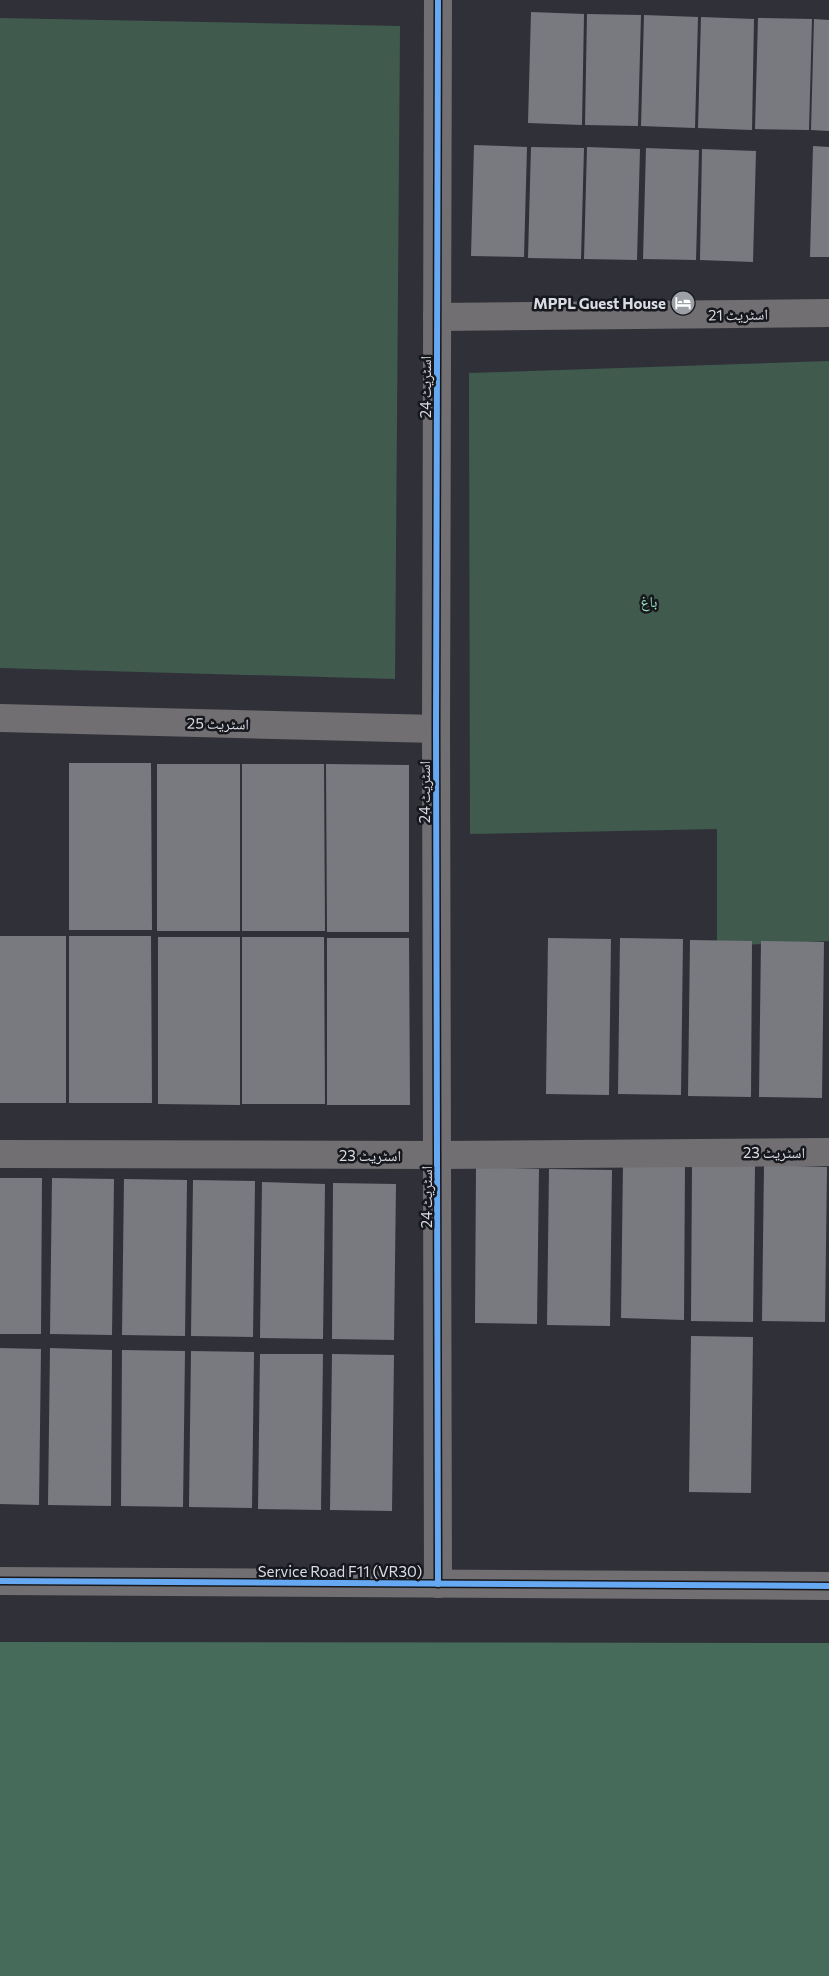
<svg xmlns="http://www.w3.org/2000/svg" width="829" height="1976" font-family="Commissioner,'Noto Naskh Arabic',sans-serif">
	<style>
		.green { fill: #405a4e }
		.forest { fill: #466b5b }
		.building { fill: #797a80 }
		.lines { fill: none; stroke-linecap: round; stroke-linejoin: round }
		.minor { stroke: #716f71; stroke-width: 28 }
		.cycleway-casing { stroke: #16181d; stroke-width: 9 }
		.cycleway { stroke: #66a8f1; stroke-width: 6 }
		.labels { text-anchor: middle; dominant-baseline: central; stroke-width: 5; stroke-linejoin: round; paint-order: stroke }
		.poi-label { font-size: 15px; font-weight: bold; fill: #d9dce3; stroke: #16181d; text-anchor: end }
		.street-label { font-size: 15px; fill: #d9dce3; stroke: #16181d }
		.park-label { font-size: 15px; fill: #99e0be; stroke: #16181d }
	</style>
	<rect width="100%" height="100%" fill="#303138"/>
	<!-- green -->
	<g class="green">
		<path d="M0,18L400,26L395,679L0,668Z"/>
		<path d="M829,361V941L717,946V829L470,834L469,373Z"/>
	</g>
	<!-- forest -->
	<path class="forest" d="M0,1642L829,1643V1976H0Z"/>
	<!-- building -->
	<g class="building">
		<path d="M531,12L584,14L582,125L528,123Z"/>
		<path d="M587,14L641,15L638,126L585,125Z"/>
		<path d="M644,15L698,17L695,128L641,126Z"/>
		<path d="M701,17L754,19L752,130L698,128Z"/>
		<path d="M758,18L812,19L809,130L755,129Z"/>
		<path d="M814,19L829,20V131L811,130Z"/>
		<path d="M474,145L527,147L524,257L471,256Z"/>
		<path d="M813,146L829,147V257H810Z"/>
		<path d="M531,147L584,148L581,259L528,258Z"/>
		<path d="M587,147L640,149L637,260L584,259Z"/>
		<path d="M646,148L699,150L696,260L643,259Z"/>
		<path d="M702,149L756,151L753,262L700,260Z"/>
		<path d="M69,763H151L152,930H69Z"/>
		<rect x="157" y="764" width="83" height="167"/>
		<path d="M242,764H324L325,931H242Z"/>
		<path d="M326,764L409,765V932H327Z"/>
		<rect x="0" y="936" width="66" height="167"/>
		<path d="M69,936H151L152,1103H69Z"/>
		<path d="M158,937H240V1105L158,1104Z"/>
		<path d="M242,937H324L325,1104H242Z"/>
		<path d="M327,938H409L410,1105H327Z"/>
		<path d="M548,938L611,939L609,1095L546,1094Z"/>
		<path d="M620,938L683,939L681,1095L618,1094Z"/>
		<path d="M690,940L752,941L751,1097L688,1096Z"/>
		<path d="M761,941L824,942L822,1098L759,1097Z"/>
		<path d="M623,1163L685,1164L684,1320L621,1318Z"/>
		<path d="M692,1165L755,1166L753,1322L691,1321Z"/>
		<path d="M764,1165L827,1167L825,1322L762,1321Z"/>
		<path d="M476,1167L539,1169L537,1324L475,1323Z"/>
		<path d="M549,1169L612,1170L610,1326L547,1325Z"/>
		<path d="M0,1178H42L41,1334H0Z"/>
		<path d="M52,1178L114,1179L112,1335L50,1334Z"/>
		<path d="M124,1179L187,1180L185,1336L122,1335Z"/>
		<path d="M193,1180L255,1181L253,1337L191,1336Z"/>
		<path d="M262,1182L325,1184L323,1339L260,1338Z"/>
		<path d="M333,1183L396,1184L394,1340L332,1339Z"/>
		<path d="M691,1336L753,1337L751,1493L689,1492Z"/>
		<path d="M0,1348L41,1349L39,1505L0,1504Z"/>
		<path d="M50,1348L112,1350L111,1506L48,1505Z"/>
		<path d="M122,1350L185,1351L183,1507L121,1506Z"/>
		<path d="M191,1351L254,1352L252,1508L189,1507Z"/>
		<path d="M260,1354H323L321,1510L258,1509Z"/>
		<path d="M332,1354L394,1355L392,1511L330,1510Z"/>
	</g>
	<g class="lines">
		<!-- minor -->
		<g class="minor">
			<path d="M437,317L829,313"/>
			<path d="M0,718L436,729"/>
			<path d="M0,1154L438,1155L829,1152"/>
			<path d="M0,1581L829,1586"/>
			<path d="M438,1584L436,729L438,0"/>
		</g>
		<defs>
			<g id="cycleway">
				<path d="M0,1581L829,1586"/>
				<path d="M438,1584L436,729L438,0"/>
			</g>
		</defs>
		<!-- cycleway casing -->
		<use href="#cycleway" class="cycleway-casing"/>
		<!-- cycleway -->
		<use href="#cycleway" class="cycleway"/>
	</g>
	<!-- icons -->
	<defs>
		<symbol id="hotel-disc" viewBox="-11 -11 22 22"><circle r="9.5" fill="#9ea0a7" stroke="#16181d"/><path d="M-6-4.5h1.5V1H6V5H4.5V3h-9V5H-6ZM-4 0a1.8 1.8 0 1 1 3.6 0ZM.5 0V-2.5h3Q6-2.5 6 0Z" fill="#fff"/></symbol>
	</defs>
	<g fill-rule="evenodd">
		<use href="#hotel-disc" x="669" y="289" width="28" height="28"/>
	</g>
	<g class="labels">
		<!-- poi labels -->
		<g class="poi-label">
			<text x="666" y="303">MPPL Guest House</text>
		</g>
		<!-- street labels -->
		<g class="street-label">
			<text transform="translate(738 314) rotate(-1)">اسٹریٹ 21</text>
			<text transform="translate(425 387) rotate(-90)">اسٹریٹ 24</text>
			<text transform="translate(218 723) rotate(1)">اسٹریٹ 25</text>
			<text transform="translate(424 792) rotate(-90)">اسٹریٹ 24</text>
			<text x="774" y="1152">اسٹریٹ 23</text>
			<text x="370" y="1155">اسٹریٹ 23</text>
			<text transform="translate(426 1197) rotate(-90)">اسٹریٹ 24</text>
			<text x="340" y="1571">Service Road F11 (VR30)</text>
		</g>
		<!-- park labels -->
		<g class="park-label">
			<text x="649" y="601">باغ</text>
		</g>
	</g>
</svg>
